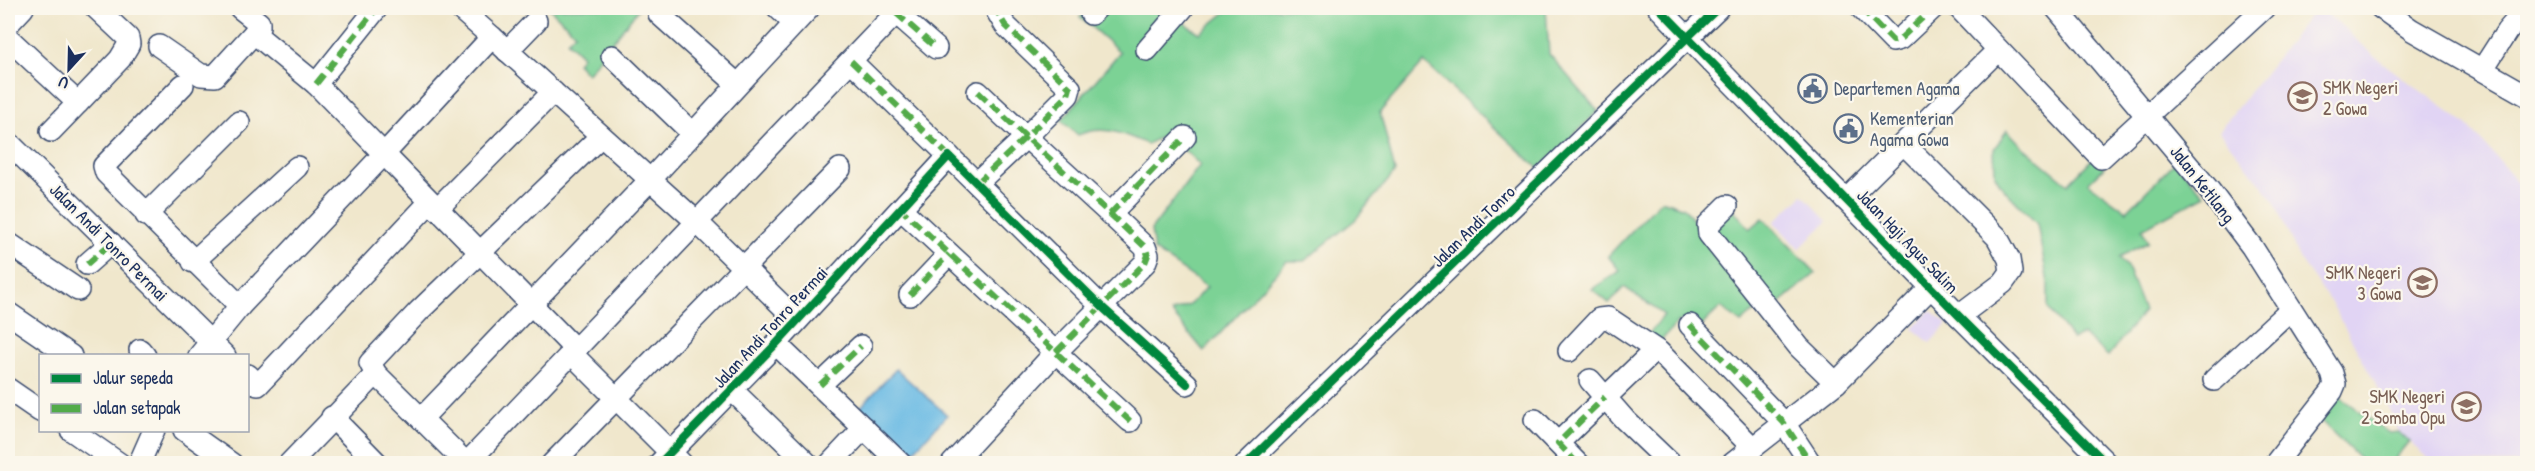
<svg xmlns="http://www.w3.org/2000/svg" width="2535" height="471" font-family="'Patrick Hand',sans-serif">
	<style>
		.built { fill: #e1d4f4 }
		.green { fill: #7cd295; stroke: #4c807a; stroke-width: 1.5 }
		.water { fill: #68b9e3; stroke: #4274a0; stroke-width: 1.5 }
		.lines { fill: none; stroke-linecap: round; stroke-linejoin: round }
		.minor-casing { stroke: #3b4b6e; stroke-width: 24 }
		.minor { stroke: #fff; stroke-width: 21 }
		.quiet { stroke: #52ab49; stroke-width: 6; stroke-dasharray: 12 6; stroke-linecap: butt }
		.cycleway-casing { stroke: #fbf7ec; stroke-width: 11 }
		.cycleway { stroke: #00873e; stroke-width: 8 }
		.labels { text-anchor: middle; dominant-baseline: central; stroke-width: 4.5; stroke-linejoin: round; paint-order: stroke }
		.education-label { font-size: 18px; fill: #785e54; stroke: #fbf7ec; text-anchor: end }
		.service-label { font-size: 18px; fill: #4e5e75; stroke: #fbf7ec; text-anchor: start }
		.street-label { font-size: 18px; fill: #1b2f5e; stroke: #fbf7ec }
	</style>
	<rect width="100%" height="100%" fill="#fbf7ec"/>
	<filter id="ink" filterUnits="userSpaceOnUse"><feTurbulence type="fractalNoise" baseFrequency=".0167" numOctaves="2"/><feDisplacementMap in="SourceGraphic" scale="12" xChannelSelector="R" yChannelSelector="G"/><feConvolveMatrix kernelMatrix="1 2 1 2 8 2 1 2 1" color-interpolation-filters="sRGB"/></filter>
	<filter id="wash" filterUnits="userSpaceOnUse"><feTurbulence type="fractalNoise" baseFrequency=".008" numOctaves="4" result="noise"/><feDisplacementMap in="SourceGraphic" scale="24" xChannelSelector="R" yChannelSelector="G"/><feGaussianBlur stdDeviation="1.35" result="paint"/><feColorMatrix in="noise" values="0 0 0 0 0 0 0 0 0 0 0 0 0 0 0 0 0 1.4 0 .05"/><feComposite in="paint" operator="in"/></filter>
	<g filter="url(#wash)">
		<rect width="100%" height="100%" fill="#f0e7cc"/>
		<!-- built -->
		<g class="built">
			<path d="M2316,8H2320L2383,63L2468,126L2512,175L2527,197V463H2432L2399,432L2388,406L2332,304L2300,260L2273,199L2219,131Z"/>
			<path d="M1803,195L1828,221L1799,249L1774,222Z"/>
			<path d="M1930,310L1947,324L1930,343L1913,329Z"/>
		</g>
		<!-- green -->
		<g class="green">
			<path d="M549,8H639L587,74L577,63L582,56L567,41L575,33Z"/>
			<path d="M1091,8H1160L1200,33L1231,8H1546L1549,54L1598,111L1539,169L1424,62L1380,112L1395,172L1355,220L1304,261H1287L1204,351L1171,312L1189,305L1207,287L1154,250L1151,230L1200,165L1167,134L1147,144C1123,134 1104,124 1078,135L1061,121L1120,52L1080,17Z"/>
			<path d="M2007,130L2023,147L2068,184L2093,158L2104,167L2088,183L2127,211L2175,162L2205,195L2142,229L2148,242L2119,257L2127,267L2144,311L2108,356L2083,335L2072,339L2048,308V283L2037,224L2003,188L1995,175L1994,149Z"/>
			<path d="M1661,200L1684,208L1760,307L1741,323L1721,307L1700,327L1690,319L1679,321L1657,345L1646,338L1664,315L1624,287L1609,303L1592,289L1620,271L1608,256Z"/>
			<path d="M1733,209L1750,229L1763,218L1816,273L1775,307L1712,230Z"/>
			<path d="M2337,395L2389,433L2399,432L2409,442L2392,463H2364L2318,418Z"/>
		</g>
		<!-- water -->
		<path class="water" d="M896,369L947,415L908,457L857,411Z"/>
	</g>
	<g filter="url(#ink)">
		<g class="lines">
			<defs>
				<g id="minor">
					<path d="M240,8L259,23V27L254,33"/>
					<path d="M459,8L492,37L384,154L569,343L572,354L682,464"/>
					<path d="M778,8L794,23"/>
					<path d="M1659,8L1959,316L2107,464"/>
					<path d="M1861,8L1893,41L1900,39L1933,8"/>
					<path d="M1959,8L2101,158L2264,8"/>
					<path d="M2056,8L2209,190L2252,247L2332,373L2335,384L2332,391L2275,464"/>
					<path d="M2381,8L2412,30L2528,96"/>
					<path d="M896,13L936,48"/>
					<path d="M659,14L737,84"/>
					<path d="M1091,14L1097,8"/>
					<path d="M8,24L23,8"/>
					<path d="M492,37L697,222L797,320"/>
					<path d="M8,38L78,103L120,59L129,44L128,38L96,8"/>
					<path d="M159,46L201,75L215,76L254,33L316,84L384,154L240,306L199,356"/>
					<path d="M1147,50L1183,8"/>
					<path d="M507,51L536,21"/>
					<path d="M612,56L692,133"/>
					<path d="M851,61L949,156"/>
					<path d="M2482,70L2507,31L2527,8"/>
					<path d="M316,84L377,8"/>
					<path d="M183,85L104,166L106,173L240,306"/>
					<path d="M978,92L1026,137L1068,95L1070,88L1005,25L995,8"/>
					<path d="M51,131L78,103"/>
					<path d="M8,142L225,356"/>
					<path d="M1905,145L1997,237L2009,259L2011,272L2003,283L1959,316"/>
					<path d="M1846,200L1998,50"/>
					<path d="M1727,206L1708,225L1709,234L1799,347L1836,383"/>
					<path d="M437,209L553,92"/>
					<path d="M902,210L1130,421"/>
					<path d="M1110,214L1185,137"/>
					<path d="M146,215L239,122"/>
					<path d="M8,243L78,290"/>
					<path d="M193,262L297,167"/>
					<path d="M87,264L111,243"/>
					<path d="M910,295L949,254"/>
					<path d="M8,313L71,356"/>
					<path d="M1690,325L1784,423L1811,464"/>
					<path d="M776,344L901,464"/>
					<path d="M140,350L145,356"/>
					<path d="M1569,351L1599,319L1608,318L1659,352L1753,448"/>
					<path d="M248,375L258,385L430,202"/>
					<path d="M1590,380L1625,420L1671,464"/>
					<path d="M2214,380L2291,309"/>
					<path d="M820,385L861,346"/>
					<path d="M8,389L40,411"/>
					<path d="M732,390L808,464"/>
					<path d="M332,417L378,464"/>
					<path d="M422,418L650,180L809,8"/>
					<path d="M1535,420L1578,464"/>
					<path d="M71,430L120,464"/>
					<path d="M184,430L232,464"/>
					<path d="M1558,443L1655,350"/>
					<path d="M467,463L896,13L890,8"/>
					<path d="M139,464L154,430"/>
					<path d="M289,464L376,374"/>
					<path d="M467,464L376,374L370,363L419,311L601,136"/>
					<path d="M552,464L840,169"/>
					<path d="M659,464L776,344L949,156L1102,307L1187,384"/>
					<path d="M830,464L864,428"/>
					<path d="M952,464L1056,352L1145,263L1148,255L1145,247L1110,214L1026,137L977,183"/>
					<path d="M1246,464L1718,8"/>
					<path d="M1732,464L1836,383L1932,286"/>
				</g>
			</defs>
			<!-- minor casing -->
			<use href="#minor" class="minor-casing"/>
			<!-- minor -->
			<use href="#minor" class="minor"/>
			<!-- quiet -->
			<g class="quiet">
				<path d="M1861,8L1893,41L1900,39L1933,8"/>
				<path d="M896,13L936,48"/>
				<path d="M851,61L949,156"/>
				<path d="M316,84L377,8"/>
				<path d="M978,92L1026,137L1068,95L1070,88L1005,25L995,8"/>
				<path d="M977,183L1026,137L1110,214L1145,247L1148,255L1145,263L1056,352"/>
				<path d="M905,206L902,210L1130,421"/>
				<path d="M1110,214L1185,137"/>
				<path d="M87,264L111,243"/>
				<path d="M910,295L949,254"/>
				<path d="M1690,325L1784,423L1811,464"/>
				<path d="M820,385L861,346"/>
				<path d="M1578,464L1558,443L1605,397"/>
			</g>
			<defs>
				<g id="cycleway">
					<path d="M1659,8L1959,316L2107,464"/>
					<path d="M659,464L776,344L949,156L1102,307L1187,384"/>
					<path d="M1246,464L1718,8"/>
				</g>
			</defs>
			<!-- cycleway casing -->
			<use href="#cycleway" class="cycleway-casing"/>
			<!-- cycleway -->
			<use href="#cycleway" class="cycleway"/>
		</g>
	</g>
	<!-- icons -->
	<defs>
		<symbol id="civic-ring" viewBox="-11 -11 22 22"><circle r="9.5" fill="#fbf7ec" stroke="#5c6f8a" stroke-width="1.5"/><path d="M-.6-6.5H3V-4.5H.6V-3L4-1V1h2V6H-6V1h2V-1L-.6-3ZM-1.2 2.5V6h2.4V2.5Z" fill="#5c6f8a"/></symbol>
		<symbol id="school-ring" viewBox="-11 -11 22 22"><circle r="9.5" fill="#fbf7ec" stroke="#8d6e63" stroke-width="1.5"/><path d="M0-5L7-2L0 1L-7-2ZM-4 1L0 2.5L4 1V4Q0 6-4 4Z" fill="#8d6e63"/></symbol>
		<symbol id="university-ring" viewBox="-11 -11 22 22"><circle r="9.5" fill="#fbf7ec" stroke="#8d6e63" stroke-width="1.5"/><path d="M0-5L7-2L0 1L-7-2ZM-4 1L0 2.5L4 1V4Q0 6-4 4Z" fill="#8d6e63"/></symbol>
	</defs>
	<g fill-rule="evenodd">
		<use href="#civic-ring" x="1796" y="72" width="33" height="33"/>
		<use href="#school-ring" x="2286" y="80" width="33" height="33"/>
		<use href="#civic-ring" x="1832" y="112" width="33" height="33"/>
		<use href="#university-ring" x="2406" y="266" width="33" height="33"/>
		<use href="#university-ring" x="2450" y="390" width="33" height="33"/>
	</g>
	<g class="labels">
		<!-- education labels -->
		<g class="education-label">
			<text x="2323" y="87" text-anchor="start">SMK Negeri<tspan x="2323" dy="21">2 Gowa</tspan></text>
			<text x="2401" y="272">SMK Negeri<tspan x="2401" dy="21">3 Gowa</tspan></text>
			<text x="2445" y="396">SMK Negeri<tspan x="2445" dy="21">2 Somba Opu</tspan></text>
		</g>
		<!-- service labels -->
		<g class="service-label">
			<text x="1834" y="88">Departemen Agama</text>
			<text x="1870" y="118">Kementerian<tspan x="1870" dy="21">Agama Gowa</tspan></text>
		</g>
		<!-- street labels -->
		<g class="street-label">
			<text transform="translate(2203 184) rotate(52)">Jalan Ketilang</text>
			<text transform="translate(1473 226) rotate(-44)">Jalan Andi Tonro</text>
			<text transform="translate(1908 241) rotate(46)">Jalan Haji Agus Salim</text>
			<text transform="translate(109 242) rotate(45)">Jalan Andi Tonro Permai</text>
			<text transform="translate(770 327) rotate(-47)">Jalan Andi Tonro Permai</text>
		</g>
	</g>
	<!-- margin -->
	<rect width="2535" height="471" fill="none" stroke="#fbf7ec" stroke-width="30"/>
	<!-- legend -->
	<rect x="39" y="354" width="210" height="78" fill="#fbf7ec" stroke="#a1a7b3" stroke-width="1.5"/>
	<rect x="51" y="374" width="30" height="9" fill="#00873e" stroke="#a1a7b3" stroke-width="1.5"/>
	<text x="93" y="384" font-size="18" fill="#1b2f5e">Jalur sepeda</text>
	<rect x="51" y="404" width="30" height="9" fill="#52ab49" stroke="#a1a7b3" stroke-width="1.5"/>
	<text x="93" y="414" font-size="18" fill="#1b2f5e">Jalan setapak</text>
	<!-- north arrow -->
	<g transform="translate(69 69) rotate(202)" stroke="#fbf7ec" stroke-width="4.5" paint-order="stroke">
	<path d="M0-4.5L10 22L0 15L-10 22Z" fill="#1b2f5e"/>
	<text y="-9" font-size="16" font-weight="bold" text-anchor="middle" fill="#1b2f5e">U</text>
	</g>
</svg>
